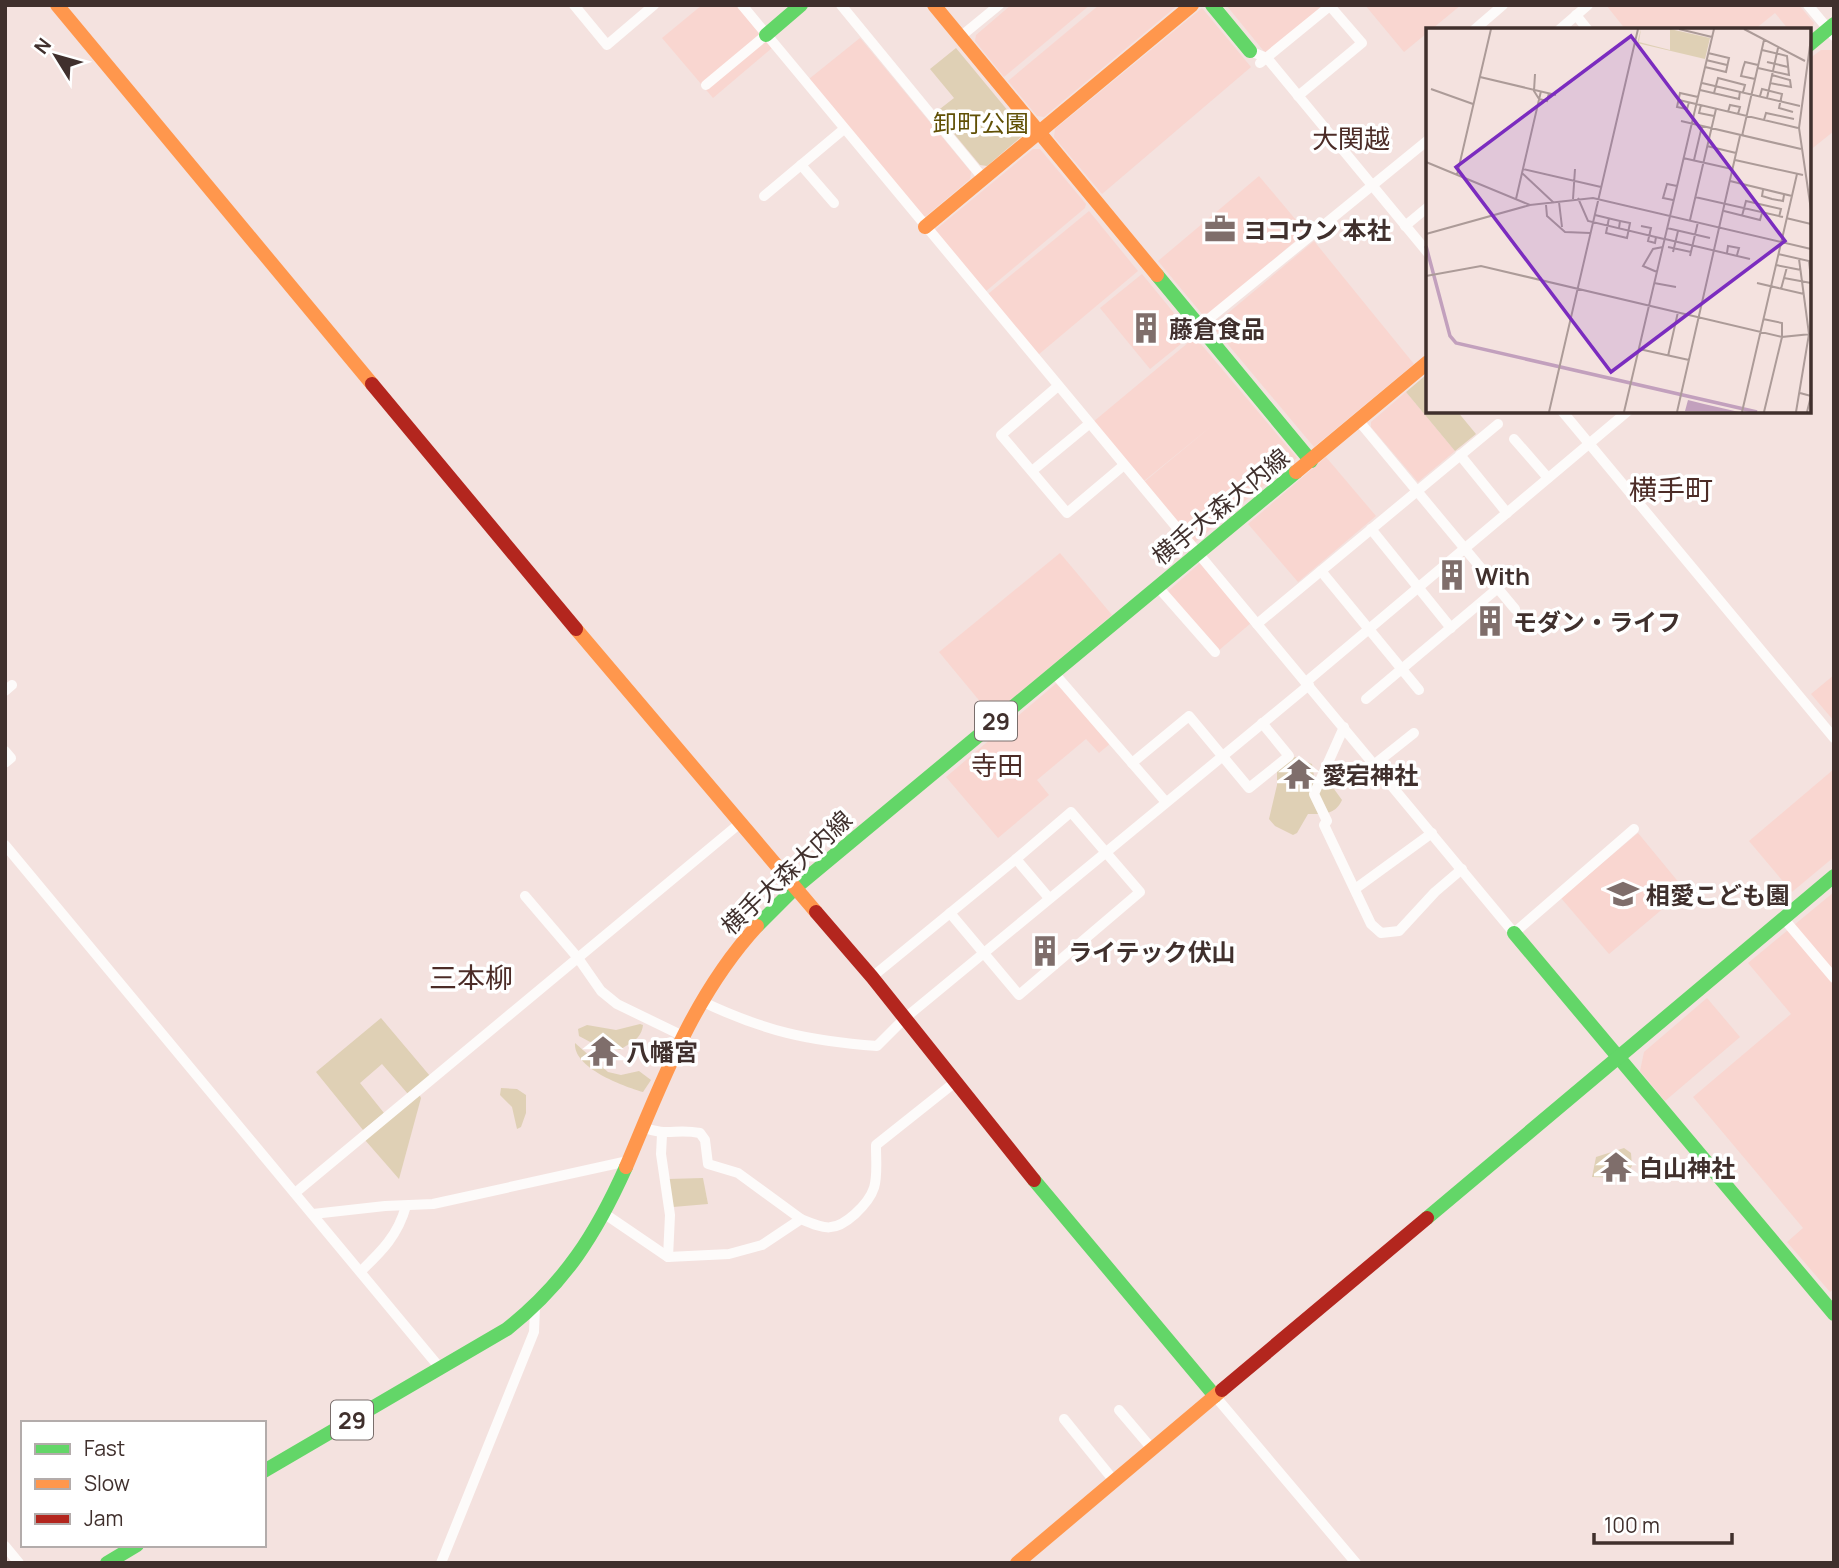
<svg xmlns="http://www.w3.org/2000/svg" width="1839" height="1568" font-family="Manrope,'Noto Sans JP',sans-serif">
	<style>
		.built { fill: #f9d6d0 }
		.green { fill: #dfd0b5 }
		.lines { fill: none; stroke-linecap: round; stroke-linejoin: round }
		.street { stroke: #fdfbfa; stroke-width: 10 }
		.fast { stroke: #63d668; stroke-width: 14 }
		.slow { stroke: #ff974d; stroke-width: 14 }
		.jam { stroke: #b3261e; stroke-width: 14 }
		.labels { text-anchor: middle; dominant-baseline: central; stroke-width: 7; stroke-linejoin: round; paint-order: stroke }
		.shield { fill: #fff; stroke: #796e6c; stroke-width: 2 }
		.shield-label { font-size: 23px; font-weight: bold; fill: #40302d }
		.park-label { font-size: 24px; fill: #605005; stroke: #fff }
		.poi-label { font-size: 24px; font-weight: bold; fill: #40302d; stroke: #fff; text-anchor: start }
		.street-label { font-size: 24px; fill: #40302d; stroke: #fff }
		.neighbourhood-label { font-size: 26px; fill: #4c2c27; stroke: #fff }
		.quarter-label { font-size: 28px; fill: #4c2c27; stroke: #fff }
		.inset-river { fill: none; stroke: #c2a0bd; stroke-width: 3.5 }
		.inset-road { fill: none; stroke: #ac9b98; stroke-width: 2 }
		.view { fill: #7b2cbf; fill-opacity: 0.15; stroke: #7b2cbf; stroke-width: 3.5 }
		.inset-edge { fill: none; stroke: #40302d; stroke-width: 3.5 }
	</style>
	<rect width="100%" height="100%" fill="#f4e2df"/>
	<!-- built -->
	<g class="built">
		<path d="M702,5H736L772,48L713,98L662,38Z"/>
		<path d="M1011,5H1090L1004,77L975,41L976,35Z"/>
		<path d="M1099,5H1178L1044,117L1037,116L1008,81Z"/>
		<path d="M1226,5H1327L1267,55Z"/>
		<path d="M1365,5H1461L1404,52Z"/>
		<path d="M1606,5H1799L1814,23L1809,34V30H1789L1775,13L1754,30H1626Z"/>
		<path d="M1202,8L1251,67L1102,194L1054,137L1055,129Z"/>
		<path d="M860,38L971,172L970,179L926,216H921L809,79Z"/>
		<path d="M1821,50H1834V131L1809,151V59Z"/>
		<path d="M1033,149H1040L1086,204L1085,208L985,292L934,231Z"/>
		<path d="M1259,176L1306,232L1209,314H1202L1158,261Z"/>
		<path d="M1089,211L1138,271L1038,355L988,294Z"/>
		<path d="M1314,241L1414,364L1314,447L1215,329L1216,323Z"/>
		<path d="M1142,274L1192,335L1150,369L1100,308Z"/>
		<path d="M1195,337L1297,458L1194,543L1144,482L1214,424L1144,481L1093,422Z"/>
		<path d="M1406,392L1455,451L1418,482L1371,427V422Z"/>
		<path d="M1326,457L1376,516L1298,582L1248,524Z"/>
		<path d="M1060,553L1112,615L992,716L939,652Z"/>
		<path d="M1200,563L1251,623L1218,651L1167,592Z"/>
		<path d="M1834,675V721L1811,694Z"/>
		<path d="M1059,681L1111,743L1099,753L1086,739L1037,780L1049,795L998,838L946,777Z"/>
		<path d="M1834,769V857L1792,892L1749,841Z"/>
		<path d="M1638,833L1685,890L1609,954L1561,898Z"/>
		<path d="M1834,892V1289L1830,1292L1787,1242L1803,1228L1693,1097L1791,1014L1748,963Z"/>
		<path d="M1707,998L1740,1037L1665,1101L1640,1071L1644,1052Z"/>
	</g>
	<!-- green -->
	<g class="green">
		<path d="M956,48L1023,129L1022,136L987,166L980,165L936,112L954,98L930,69Z"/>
		<path d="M1426,375L1428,411H1457L1476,434L1455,451L1406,392Z"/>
		<path d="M1295,757L1312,764L1314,776L1334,789L1342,800C1335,816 1321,814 1308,814L1297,833L1293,835L1275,826L1269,819L1277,785V769Z"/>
		<path d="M381,1018L430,1076L408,1094L382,1064L360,1083L384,1113L363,1130L316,1072Z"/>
		<path d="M640,1024L643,1025C641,1040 631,1042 620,1050L592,1043L579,1036L578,1029L587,1025L616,1030Z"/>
		<path d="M575,1043L608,1072L621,1075L639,1071L651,1080L643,1092C623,1086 573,1068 575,1043Z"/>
		<path d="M501,1088L517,1089L526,1095V1113L521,1127L517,1129L512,1107L500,1095Z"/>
		<path d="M419,1094L421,1098L399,1179L365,1140Z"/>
		<path d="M1624,1148L1631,1153L1632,1166L1623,1178L1592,1177L1596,1157Z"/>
		<path d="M703,1178L708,1204L673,1207L668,1179Z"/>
	</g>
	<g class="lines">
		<!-- street -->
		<g class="street">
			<path d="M574,5L607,45L654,5"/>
			<path d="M742,5L1514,933L1634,829"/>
			<path d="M841,5L983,178"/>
			<path d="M1808,5L1834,36"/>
			<path d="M1576,15L1588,30"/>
			<path d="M1474,30L1503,5"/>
			<path d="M1559,30L1588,5"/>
			<path d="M960,37L999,5"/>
			<path d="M1250,51L1267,58L1428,253"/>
			<path d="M1260,63L1331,5"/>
			<path d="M706,85L766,35"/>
			<path d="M1298,96L1362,43L1330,6"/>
			<path d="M801,165L834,203"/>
			<path d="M764,196L844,129"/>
			<path d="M1405,226L1428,207"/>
			<path d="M1200,326L1428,140"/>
			<path d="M1058,386L1001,435L1067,513L1124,465"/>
			<path d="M1562,411L1834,738"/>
			<path d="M1358,420L1515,609"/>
			<path d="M1514,439L1548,478"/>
			<path d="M1460,455L1507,513"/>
			<path d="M1032,471L1089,424"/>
			<path d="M1371,529L1451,628"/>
			<path d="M1321,571L1419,690"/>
			<path d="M1157,586L1215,652"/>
			<path d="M1257,624L1498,424"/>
			<path d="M1054,673L1165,801"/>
			<path d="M1306,682L1628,411"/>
			<path d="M5,691L12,685"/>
			<path d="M1366,699L1498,588"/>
			<path d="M1344,727L1314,794L1327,821L1324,825L1371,924L1381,933L1399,931L1435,892L1462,869"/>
			<path d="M5,751L11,758L5,763"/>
			<path d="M1132,763L1189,716L1249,788L1289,756L1262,723"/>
			<path d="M1375,764L1414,733"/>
			<path d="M5,845L440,1368"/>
			<path d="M1355,889L1432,833"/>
			<path d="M525,896L578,958L601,991L617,1004L683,1036"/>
			<path d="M950,913L1019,995L1140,892L1071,812L1016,859L1049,898"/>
			<path d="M1784,919L1834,978"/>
			<path d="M872,977L1016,859"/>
			<path d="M701,1001C764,1031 808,1041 877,1046L905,1018L1309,685"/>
			<path d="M642,1127C668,1137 675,1128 700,1133L705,1140L708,1164L738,1173L801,1219"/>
			<path d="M662,1135L661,1154L670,1215L668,1257"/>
			<path d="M295,1193L739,824"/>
			<path d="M602,1212L668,1257L729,1254L762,1245L801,1219C825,1229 834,1233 855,1214C881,1190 876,1178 876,1145L954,1083"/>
			<path d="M313,1214L385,1206L433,1204L628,1161"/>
			<path d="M361,1271C382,1251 398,1235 406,1206"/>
			<path d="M1215,1396L1356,1563"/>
			<path d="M1119,1410L1153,1450"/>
			<path d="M1064,1419L1115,1482"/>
			<path d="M5,1546L19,1563"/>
			<path d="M441,1563L534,1332L535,1307"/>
		</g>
		<!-- fast -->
		<g class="fast">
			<path d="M1212,5L1250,51"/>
			<path d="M766,35L801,5"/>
			<path d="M1809,45L1834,24"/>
			<path d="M1157,275L1311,461"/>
			<path d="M757,926L795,888L1296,472"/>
			<path d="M1514,933L1834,1314"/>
			<path d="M1034,1180L1215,1396"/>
			<path d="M1427,1218L1834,876"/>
			<path d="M264,1471L507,1329C565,1283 596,1234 626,1167"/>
			<path d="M107,1563L137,1545"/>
		</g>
		<!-- slow -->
		<g class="slow">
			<path d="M57,5L372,384"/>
			<path d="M934,5L1157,275"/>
			<path d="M925,227L1192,5"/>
			<path d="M1296,472L1428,362"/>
			<path d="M576,629L816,912"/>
			<path d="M626,1167C662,1082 693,996 757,926"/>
			<path d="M1017,1563L1222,1390"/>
		</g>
		<!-- jam -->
		<g class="jam">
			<path d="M372,384L576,629"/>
			<path d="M816,912L872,977L1034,1180"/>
			<path d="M1222,1390L1427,1218"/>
		</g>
	</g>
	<!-- icons -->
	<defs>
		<symbol id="office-bare" viewBox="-9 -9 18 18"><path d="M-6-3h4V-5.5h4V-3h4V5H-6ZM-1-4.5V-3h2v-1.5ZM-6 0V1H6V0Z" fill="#7f6e6b" stroke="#fff" stroke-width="2.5" paint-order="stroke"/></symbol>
		<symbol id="building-bare" viewBox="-9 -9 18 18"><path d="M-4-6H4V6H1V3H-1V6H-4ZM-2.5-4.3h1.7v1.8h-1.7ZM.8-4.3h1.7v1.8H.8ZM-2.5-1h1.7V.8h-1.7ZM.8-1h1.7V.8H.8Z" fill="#7f6e6b" stroke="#fff" stroke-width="2.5" paint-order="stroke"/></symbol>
		<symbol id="temple-bare" viewBox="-9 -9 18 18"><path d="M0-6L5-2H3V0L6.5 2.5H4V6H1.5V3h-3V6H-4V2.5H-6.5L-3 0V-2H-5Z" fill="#7f6e6b" stroke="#fff" stroke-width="2.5" paint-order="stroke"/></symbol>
		<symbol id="school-bare" viewBox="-9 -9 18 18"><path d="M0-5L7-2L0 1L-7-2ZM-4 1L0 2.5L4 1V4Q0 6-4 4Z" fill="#7f6e6b" stroke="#fff" stroke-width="2.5" paint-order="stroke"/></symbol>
	</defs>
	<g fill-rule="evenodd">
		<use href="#office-bare" x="1198" y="207" width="44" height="44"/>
		<use href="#building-bare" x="1124" y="306" width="44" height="44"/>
		<use href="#building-bare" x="1430" y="553" width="44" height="44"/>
		<use href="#building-bare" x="1468" y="599" width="44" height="44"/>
		<use href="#temple-bare" x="1277" y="752" width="44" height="44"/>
		<use href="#school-bare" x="1601" y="872" width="44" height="44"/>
		<use href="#building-bare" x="1023" y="929" width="44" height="44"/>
		<use href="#temple-bare" x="581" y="1029" width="44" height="44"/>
		<use href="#temple-bare" x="1594" y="1145" width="44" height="44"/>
	</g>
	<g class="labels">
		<!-- shield labels -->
		<g class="shield">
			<rect x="975" y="701.5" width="42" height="39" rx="5"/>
			<rect x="331" y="1400.5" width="42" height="39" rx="5"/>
		</g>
		<g class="shield-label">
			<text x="996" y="721">29</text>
			<text x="352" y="1420">29</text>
		</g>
		<!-- park labels -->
		<g class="park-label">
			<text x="981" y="122">卸町公園</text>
		</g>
		<!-- poi labels -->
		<g class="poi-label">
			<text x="1243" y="229">ヨコウン 本社</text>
			<text x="1169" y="328">藤倉食品</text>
			<text x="1475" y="575">With</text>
			<text x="1513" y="621">モダン・ライフ</text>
			<text x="1322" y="774">愛宕神社</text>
			<text x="1646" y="894">相愛こども園</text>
			<text x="1068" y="951">ライテック伏山</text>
			<text x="626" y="1051">八幡宮</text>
			<text x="1639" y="1167">白山神社</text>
		</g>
		<!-- street labels -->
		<g class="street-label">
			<text transform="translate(1220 506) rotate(-39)">横手大森大内線</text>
			<text transform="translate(786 872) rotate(-43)">横手大森大内線</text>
		</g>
		<!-- neighbourhood labels -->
		<g class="neighbourhood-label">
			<text x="1351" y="138">大関越</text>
			<text x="997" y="765">寺田</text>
		</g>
		<!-- quarter labels -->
		<g class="quarter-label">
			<text x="1671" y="489">横手町</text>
			<text x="471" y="977">三本柳</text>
		</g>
	</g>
	<!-- overview -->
	<g transform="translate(1426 28)">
		<rect width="385" height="385" fill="#f4e2df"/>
		<path d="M215,1L213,14L244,22V1L284,10L279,31L211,15Z" fill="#dfd0b5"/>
		<path d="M262,372L278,376L313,384L259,383Z" fill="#c2a0bd"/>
		<path class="inset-river" d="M0,218L24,308L30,315L331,384"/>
		<path class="inset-road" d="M253,1L286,9M318,1L379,33M385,10L373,100L385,182M280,32L301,37M341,34L362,39M279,39L300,44L303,30L282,25M332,40L363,47L361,28L336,22M109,46L108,63L113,71L121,73L123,65M54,49L130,67M329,51L315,48L317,40L319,34L332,37M276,55L374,78M344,55L365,59L364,52L346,47M5,61L47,76M274,62L313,71L314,63M288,65L292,50L319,57L317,64M334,68L336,61L356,66L353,80L367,84M341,70L352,20M253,72L372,100M263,74L261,81L251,79L254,65L272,69M275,77L273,85L288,88M302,84L304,77L314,79L312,86M338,92L340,85L368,91M255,93L375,121M316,108L338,12M281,118L310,125M257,130L306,141M268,132L276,98M309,132L377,147M0,134L104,177L167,170L385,221M97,141L175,159M96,145L128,175M31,147L65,1M304,153L366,168M337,162L336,168L346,171L357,173L358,167M269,169L357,189M152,170L162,193L238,211M90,171L115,63M147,171L149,141M247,172L237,170L241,156L251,158M133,174L136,199M120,177L121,188L139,204L164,205M298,183L334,192L336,185M169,187L194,193M316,188L320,173L355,181L353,189M183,190L180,205L201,210L204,195L194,193L193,200M360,190L385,196M264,192L290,81M215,198L225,200L222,213L229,215L230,209M241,200L284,210M0,206L104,177M239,211L324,231M242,219L265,224M247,224L252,203M301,225L302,218L313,220L311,227M352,226L383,233L385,251M264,228L272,194M350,237L375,242M231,244L217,238L227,221L237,219M0,248L55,238L356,309V295L337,291M358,250L385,255M228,255L250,259M331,255L378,266M355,261L361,239M213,321L263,332M242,328L252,284M374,365L385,368L381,384M123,384L212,1M198,384L288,1M251,384L314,108M316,384L371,146M338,384L356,309L385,306M370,384L383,306L373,231"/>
		<path class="view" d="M205,8L359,213L185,344L30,139Z"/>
		<rect width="385" height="385" class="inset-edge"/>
	</g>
	<!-- border -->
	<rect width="1839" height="1568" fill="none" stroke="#40302d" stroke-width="14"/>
	<!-- legend -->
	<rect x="21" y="1421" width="245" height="126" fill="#ffffff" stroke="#b3acab" stroke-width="2"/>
	<rect x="35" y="1444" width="35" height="10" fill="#63d668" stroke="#b3acab" stroke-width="2"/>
	<text x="84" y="1456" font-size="21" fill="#40302d">Fast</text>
	<rect x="35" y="1479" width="35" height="10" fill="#ff974d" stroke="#b3acab" stroke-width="2"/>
	<text x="84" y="1491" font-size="21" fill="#40302d">Slow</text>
	<rect x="35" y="1514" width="35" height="10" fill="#b3261e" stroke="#b3acab" stroke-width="2"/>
	<text x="84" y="1526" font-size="21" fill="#40302d">Jam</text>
	<!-- north arrow -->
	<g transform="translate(56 56) rotate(307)" stroke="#ffffff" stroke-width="5" paint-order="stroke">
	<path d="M0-5L12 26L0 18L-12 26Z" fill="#40302d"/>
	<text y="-10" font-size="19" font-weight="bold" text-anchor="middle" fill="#40302d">N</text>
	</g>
	<!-- scale -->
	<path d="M1594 1533v10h138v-10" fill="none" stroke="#40302d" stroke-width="3.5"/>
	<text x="1604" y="1533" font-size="21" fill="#40302d" stroke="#ffffff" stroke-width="5" paint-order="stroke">100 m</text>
</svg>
